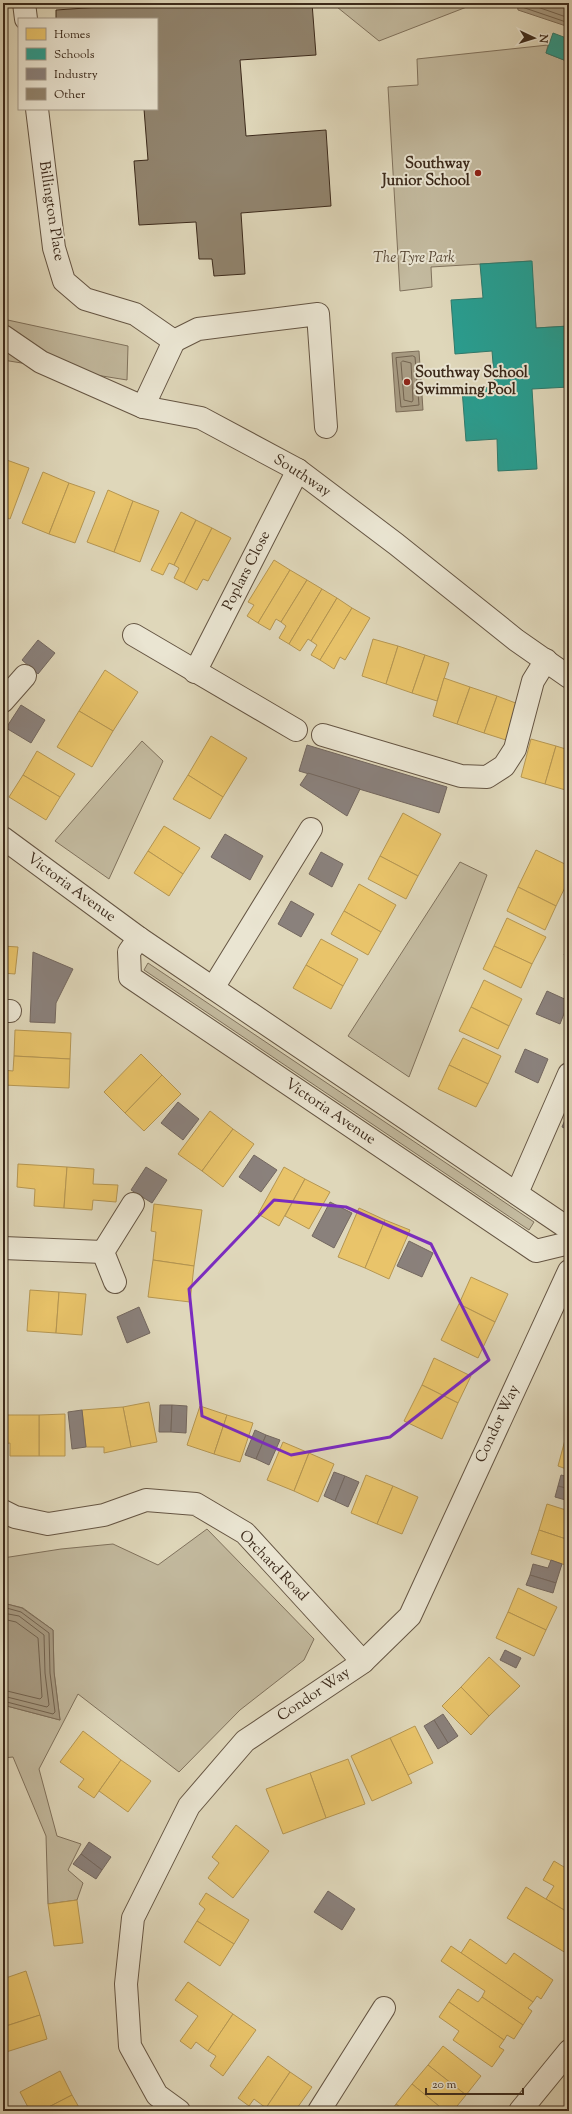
<svg xmlns="http://www.w3.org/2000/svg" width="572" height="2114" font-family="'Sorts Mill Goudy',serif">
	<style>
		.green { fill: #c3ba9f; stroke: #80725d }
		.water { fill: #a89c84; stroke: #7d6e5a }
		.homes { fill: #e9c46a; stroke: #b59652 }
		.schools { fill: #2a9d8f; stroke: #2f7a6c }
		.industry { fill: #8a817c; stroke: #73675f }
		.lines { fill: none; stroke-linecap: round; stroke-linejoin: round }
		.shore { stroke: #726350; stroke-width: 1 }
		.building { fill: #91846e; stroke: #3c2a1b }
		.minor-casing { stroke: #655543; stroke-width: 24 }
		.minor { stroke: #eae5d2; stroke-width: 22 }
		.marked { fill: none; stroke: #7b2cbf; stroke-width: 3; stroke-linejoin: round }
		.poi-dot { fill: #8f2418; stroke: #eae5d2; stroke-width: 1.5 }
		.labels { text-anchor: middle; dominant-baseline: central; stroke-width: 4; stroke-linejoin: round; paint-order: stroke }
		.poi-label { font-size: 15px; font-weight: bold; fill: #3c2a1b; stroke: #eae5d2; text-anchor: end }
		.street-label { font-size: 15px; fill: #3c2a1b; stroke: #eae5d2 }
		.park-label { font-size: 15px; font-style: italic; fill: #574735; stroke: #eae5d2 }
	</style>
	<rect width="100%" height="100%" fill="#dfd7ba"/>
	<filter id="stains"><feTurbulence type="fractalNoise" baseFrequency=".005" numOctaves="4"/><feColorMatrix values="0 0 0 0 .2 0 0 0 0 .09 0 0 0 0 .02 0 0 0 .5 -.17"/></filter>
	<radialGradient id="worn" r=".72"><stop offset=".6" stop-color="#630" stop-opacity="0"/><stop offset="1" stop-color="#630" stop-opacity=".3"/></radialGradient>
	<!-- green -->
	<g class="green">
		<path d="M332,3H477L379,41Z"/>
		<path d="M548,45L546,53L569,62V326L536,328L531,261L431,267L432,287L400,291L388,87L418,85L417,59Z"/>
		<path d="M3,319L128,346L127,380L3,360Z"/>
		<path d="M142,741L163,761L109,879L55,841Z"/>
		<path d="M460,862L487,875L409,1077L348,1036Z"/>
		<path d="M148,963L534,1222L529,1230L144,970Z"/>
		<path d="M207,1529L314,1639L304,1660L240,1710L179,1772L78,1694L39,1769L57,1836L81,1844L68,1870L83,1883L77,1900L48,1904L46,1836L13,1757L3,1758V1705L60,1720L54,1672L53,1630L23,1608L3,1603V1558L61,1549L113,1544L158,1565Z"/>
	</g>
	<!-- water -->
	<g class="water">
		<path d="M517,3H569V27L518,10Z"/>
		<path d="M419,351L423,410L396,412L392,353Z"/>
		<path d="M3,1603L22,1608L53,1630L54,1672L60,1720L3,1705Z"/>
	</g>
	<!-- homes -->
	<g class="homes">
		<path d="M4,459L29,468L10,519L3,516Z"/>
		<path d="M43,472L69,483L49,534L22,523Z"/>
		<path d="M69,483L95,492L75,543L49,534Z"/>
		<path d="M108,490L133,501L114,552L87,542Z"/>
		<path d="M133,501L159,511L140,562L114,552Z"/>
		<path d="M181,512L196,520L174,565L169,563L163,575L151,570Z"/>
		<path d="M196,520L212,528L184,583L174,578L179,568L174,565Z"/>
		<path d="M212,528L231,538L208,581L203,579L197,590L184,583Z"/>
		<path d="M274,560L290,570L258,623L247,616L254,605L248,602Z"/>
		<path d="M290,570L307,580L281,622L276,619L270,630L258,623Z"/>
		<path d="M307,580L322,589L289,644L279,638L286,626L281,622Z"/>
		<path d="M322,589L337,598L311,641L308,639L300,651L289,644Z"/>
		<path d="M337,598L352,608L320,660L311,655L317,645L311,641Z"/>
		<path d="M352,608L370,618L345,660L340,657L334,669L320,660Z"/>
		<path d="M373,639L398,646L386,684L362,676Z"/>
		<path d="M398,646L425,655L412,693L386,684Z"/>
		<path d="M425,655L449,663L437,701L412,693Z"/>
		<path d="M105,670L138,692L113,731L79,711Z"/>
		<path d="M444,678L470,687L457,724L433,716Z"/>
		<path d="M470,687L497,696L484,733L457,724Z"/>
		<path d="M497,696L521,705L509,741L484,733Z"/>
		<path d="M79,711L113,731L92,767L57,747Z"/>
		<path d="M211,736L247,758L223,797L188,775Z"/>
		<path d="M531,739L556,746L545,784L521,777Z"/>
		<path d="M556,746L569,750V791L545,784Z"/>
		<path d="M37,751L75,774L60,797L23,775Z"/>
		<path d="M23,775L60,797L46,820L9,797Z"/>
		<path d="M188,775L223,797L210,819L173,799Z"/>
		<path d="M403,813L441,834L418,876L380,856Z"/>
		<path d="M164,826L200,848L183,874L148,851Z"/>
		<path d="M536,850L569,866V879L556,906L518,887Z"/>
		<path d="M148,851L183,874L169,896L134,873Z"/>
		<path d="M380,856L418,876L406,899L368,879Z"/>
		<path d="M359,884L396,905L381,932L344,911Z"/>
		<path d="M518,887L556,906L545,930L507,911Z"/>
		<path d="M344,911L381,932L368,955L331,934Z"/>
		<path d="M507,918L546,937L532,964L494,946Z"/>
		<path d="M321,939L358,959L343,986L306,965Z"/>
		<path d="M3,946L18,947L15,974L3,973Z"/>
		<path d="M494,946L532,964L521,988L483,969Z"/>
		<path d="M306,965L343,986L331,1009L293,988Z"/>
		<path d="M484,980L522,999L509,1026L471,1007Z"/>
		<path d="M471,1007L509,1026L498,1049L459,1031Z"/>
		<path d="M15,1030L71,1033L70,1059L14,1056Z"/>
		<path d="M463,1038L501,1056L488,1084L449,1065Z"/>
		<path d="M141,1054L162,1075L125,1113L104,1092Z"/>
		<path d="M14,1056L70,1059L69,1088L3,1085V1070L13,1071Z"/>
		<path d="M449,1065L488,1084L476,1107L438,1089Z"/>
		<path d="M162,1075L181,1094L144,1131L125,1113Z"/>
		<path d="M210,1111L233,1129L202,1171L178,1154Z"/>
		<path d="M233,1129L254,1144L223,1187L202,1171Z"/>
		<path d="M18,1164L67,1167L64,1208L34,1206L35,1189L17,1187Z"/>
		<path d="M67,1167L94,1169L93,1184L118,1185L116,1202L93,1200L92,1210L64,1208Z"/>
		<path d="M284,1167L305,1179L279,1226L258,1214Z"/>
		<path d="M305,1179L330,1192L309,1229L285,1216Z"/>
		<path d="M154,1204L202,1210L194,1266L153,1260L156,1232L151,1231Z"/>
		<path d="M359,1208L385,1220L365,1268L338,1257Z"/>
		<path d="M385,1220L410,1230L389,1279L365,1268Z"/>
		<path d="M153,1260L194,1266L190,1302L148,1297Z"/>
		<path d="M471,1277L508,1294L495,1322L459,1304Z"/>
		<path d="M30,1290L59,1292L56,1333L27,1331Z"/>
		<path d="M59,1292L86,1294L82,1335L56,1333Z"/>
		<path d="M459,1304L495,1322L478,1358L441,1340Z"/>
		<path d="M434,1358L471,1376L458,1403L422,1385Z"/>
		<path d="M422,1385L458,1403L442,1439L404,1421Z"/>
		<path d="M149,1402L157,1442L131,1447L123,1407Z"/>
		<path d="M200,1406L227,1415L214,1454L187,1445Z"/>
		<path d="M123,1407L131,1447L104,1453V1447H86L82,1410Z"/>
		<path d="M65,1414V1456H39V1415Z"/>
		<path d="M3,1415H39V1456H10V1443L3,1444Z"/>
		<path d="M227,1415L253,1423L240,1462L214,1454Z"/>
		<path d="M569,1427V1441L565,1440Z"/>
		<path d="M565,1440L569,1441V1470L558,1466Z"/>
		<path d="M283,1442L309,1453L294,1491L267,1480Z"/>
		<path d="M309,1453L334,1464L318,1502L294,1491Z"/>
		<path d="M366,1475L393,1486L377,1524L351,1513Z"/>
		<path d="M393,1486L418,1497L402,1534L377,1524Z"/>
		<path d="M547,1504L569,1511V1540L539,1530Z"/>
		<path d="M539,1530L569,1540V1566L531,1554Z"/>
		<path d="M518,1588L557,1607L546,1630L508,1612Z"/>
		<path d="M508,1612L546,1630L534,1656L496,1638Z"/>
		<path d="M489,1657L520,1686L489,1716L461,1687Z"/>
		<path d="M461,1687L489,1716L471,1735L442,1706Z"/>
		<path d="M415,1726L433,1763L408,1775L390,1738Z"/>
		<path d="M83,1731L121,1760L94,1798L78,1787L84,1779L60,1762Z"/>
		<path d="M390,1738L412,1783L372,1801L351,1756Z"/>
		<path d="M348,1759L365,1804L326,1818L310,1773Z"/>
		<path d="M121,1760L151,1781L128,1812L99,1791Z"/>
		<path d="M310,1773L326,1818L283,1834L266,1789Z"/>
		<path d="M236,1825L269,1851L233,1898L208,1878L219,1863L212,1857Z"/>
		<path d="M554,1861L569,1870V1913L546,1899L554,1886L543,1880Z"/>
		<path d="M526,1887L569,1913V1949L566,1953L507,1918Z"/>
		<path d="M206,1893L249,1920L234,1944L197,1921L205,1909L199,1904Z"/>
		<path d="M77,1900L83,1943L54,1946L48,1904Z"/>
		<path d="M197,1921L234,1944L220,1966L184,1942Z"/>
		<path d="M470,1939L506,1964L514,1953L553,1980L541,1999L537,1996L533,2002L461,1953Z"/>
		<path d="M451,1946L533,2002L528,2008L532,2011L523,2025L482,1997L485,1991L441,1961Z"/>
		<path d="M26,1971L40,2015L3,2027V1979Z"/>
		<path d="M188,1982L233,2014L208,2051L196,2042L191,2049L180,2041L198,2016L175,2000Z"/>
		<path d="M458,1989L478,2002L482,1997L523,2025L514,2039L507,2035L504,2040L449,2002Z"/>
		<path d="M449,2002L504,2040L499,2047L504,2050L492,2067L453,2040L459,2031L439,2017Z"/>
		<path d="M233,2014L256,2030L223,2076L210,2066L216,2056L208,2051Z"/>
		<path d="M40,2015L47,2039L3,2053V2027Z"/>
		<path d="M443,2046L481,2076L466,2095L428,2065Z"/>
		<path d="M268,2056L290,2072L266,2108L254,2099L249,2106L238,2098Z"/>
		<path d="M428,2065L466,2095L453,2111H445L412,2084Z"/>
		<path d="M60,2071L72,2095L41,2111H30L20,2092Z"/>
		<path d="M290,2072L312,2087L295,2111H270L266,2108Z"/>
		<path d="M412,2084L445,2111H405L396,2104Z"/>
		<path d="M72,2095L81,2111H41Z"/>
		<path d="M396,2104L405,2111H391Z"/>
	</g>
	<!-- schools -->
	<g class="schools">
		<path d="M553,33L569,39V62L546,53Z"/>
		<path d="M532,261L536,328L569,326V387L532,389L537,469L498,471L497,439L466,441L462,389L495,387L492,351L455,354L451,300L483,298L480,264Z"/>
	</g>
	<!-- industry -->
	<g class="industry">
		<path d="M38,640L55,653L38,674L22,660Z"/>
		<path d="M21,705L45,720L31,743L6,728Z"/>
		<path d="M307,745L447,787L439,813L299,771Z"/>
		<path d="M308,773L360,789L347,816L300,785Z"/>
		<path d="M225,834L263,856L250,880L211,857Z"/>
		<path d="M321,852L343,864L332,887L309,874Z"/>
		<path d="M291,901L314,914L301,937L278,924Z"/>
		<path d="M569,944V958L564,955Z"/>
		<path d="M33,952L73,969L56,1003L55,1023L30,1022Z"/>
		<path d="M547,991L569,1001L560,1024L536,1014Z"/>
		<path d="M525,1049L548,1059L538,1083L515,1072Z"/>
		<path d="M178,1102L199,1119L183,1140L161,1123Z"/>
		<path d="M569,1110V1130L562,1127Z"/>
		<path d="M254,1155L277,1170L261,1192L239,1177Z"/>
		<path d="M146,1167L167,1180L152,1203L131,1190Z"/>
		<path d="M330,1202L352,1213L334,1248L312,1236Z"/>
		<path d="M409,1241L433,1253L422,1277L397,1266Z"/>
		<path d="M139,1307L150,1333L127,1343L117,1317Z"/>
		<path d="M160,1405H172L171,1432H159Z"/>
		<path d="M172,1405L187,1406L186,1433L171,1432Z"/>
		<path d="M82,1410L86,1447L72,1449L68,1412Z"/>
		<path d="M255,1430L266,1435L256,1459L245,1455Z"/>
		<path d="M266,1435L280,1440L269,1465L256,1459Z"/>
		<path d="M334,1472L345,1476L335,1501L324,1496Z"/>
		<path d="M561,1475L569,1477V1489L558,1486Z"/>
		<path d="M345,1476L359,1482L348,1507L335,1501Z"/>
		<path d="M558,1486L569,1489V1501L555,1497Z"/>
		<path d="M551,1560L562,1564L556,1583L530,1575L533,1564L548,1568Z"/>
		<path d="M530,1575L556,1583L553,1593L526,1585Z"/>
		<path d="M505,1650L521,1658L516,1668L500,1660Z"/>
		<path d="M443,1714L458,1736L448,1743L434,1720Z"/>
		<path d="M434,1720L448,1743L438,1749L424,1726Z"/>
		<path d="M89,1842L111,1857L102,1870L81,1854Z"/>
		<path d="M81,1854L102,1870L96,1879L73,1864Z"/>
		<path d="M328,1891L355,1909L342,1930L314,1912Z"/>
	</g>
	<g class="lines">
		<!-- shore -->
		<g class="shore">
			<path d="M521,3L522,7L569,23"/>
			<path d="M526,3L569,18"/>
			<path d="M413,356L415,357L419,405L401,407L396,358Z"/>
			<path d="M403,361L411,363L413,400L412,402L404,400L401,363Z"/>
			<path d="M3,1607L21,1612L49,1633L50,1673L55,1712L53,1714L3,1701"/>
			<path d="M3,1613L19,1616L44,1635L45,1673L49,1705L47,1707L3,1696"/>
			<path d="M3,1619L16,1622L38,1638L42,1697L40,1699L3,1690"/>
		</g>
	</g>
	<!-- building -->
	<path class="building" d="M159,3H312L316,55L240,60L246,136L326,130L331,206L241,213L245,274L214,276L212,259H199L196,222L139,225L134,161L148,160L144,109H157V19H56V10Z"/>
	<g class="lines">
		<defs>
			<g id="minor">
				<path d="M24,3L26,19"/>
				<path d="M37,109L54,248L64,281L85,299L135,314L174,341L143,407"/>
				<path d="M3,336L41,362L143,407L201,418L298,470L396,544L516,640L569,677"/>
				<path d="M174,341L198,329L318,314L326,427"/>
				<path d="M134,635L296,730"/>
				<path d="M195,672L298,470"/>
				<path d="M3,701L25,676"/>
				<path d="M323,735L461,776L487,777L504,766L515,749L533,681L546,660"/>
				<path d="M3,838L139,938L569,1229"/>
				<path d="M139,938L129,952L130,977L536,1251L569,1243"/>
				<path d="M213,988L311,829"/>
				<path d="M3,1011H10"/>
				<path d="M517,1193L569,1074"/>
				<path d="M3,1248L103,1252"/>
				<path d="M115,1282L103,1252L133,1204"/>
				<path d="M3,1511L15,1517L48,1524L104,1515L146,1500L196,1504L245,1533L363,1662"/>
				<path d="M179,2111L157,2095L130,2046L126,1984L133,1918L189,1806L245,1741L363,1662L410,1616L569,1271"/>
				<path d="M319,2111L384,2008"/>
				<path d="M520,2111L569,2051"/>
			</g>
		</defs>
		<!-- minor casing -->
		<use href="#minor" class="minor-casing"/>
		<!-- minor -->
		<use href="#minor" class="minor"/>
	</g>
	<!-- marked area -->
	<path class="marked" d="M274,1200L346,1207L431,1244L489,1360L390,1437L291,1455L202,1416L189,1289Z"/>
	<!-- markers -->
	<g class="poi-dot">
		<circle cx="478" cy="173" r="4"/>
		<circle cx="407" cy="382" r="4"/>
	</g>
	<g class="labels">
		<!-- poi labels -->
		<g class="poi-label">
			<text x="470" y="164">Southway<tspan x="470" dy="17">Junior School</tspan></text>
			<text x="415" y="373" text-anchor="start">Southway School<tspan x="415" dy="17">Swimming Pool</tspan></text>
		</g>
		<!-- street labels -->
		<g class="street-label">
			<text transform="translate(51 211) rotate(81)">Billington Place</text>
			<text transform="translate(302 476) rotate(33)">Southway</text>
			<text transform="translate(247 571) rotate(-63)">Poplars Close</text>
			<text transform="translate(71 888) rotate(36)">Victoria Avenue</text>
			<text transform="translate(330 1112) rotate(34)">Victoria Avenue</text>
			<text transform="translate(498 1424) rotate(-65)">Condor Way</text>
			<text transform="translate(273 1566) rotate(46)">Orchard Road</text>
			<text transform="translate(314 1695) rotate(-34)">Condor Way</text>
		</g>
		<!-- park labels -->
		<g class="park-label">
			<text x="414" y="258">The Tyre Park</text>
		</g>
	</g>
	<!-- margin -->
	<rect width="572" height="2114" fill="none" stroke="#dfd7ba" stroke-width="16"/>
	<rect x="4" y="4" width="564" height="2106" fill="none" stroke="#3c2a1b" stroke-width="2"/>
	<rect x="8" y="8" width="556" height="2098" fill="none" stroke="#3c2a1b"/>
	<!-- legend -->
	<rect x="18" y="18" width="140" height="92" fill="#eae5d2" stroke="#a49a89"/>
	<rect x="26" y="28" width="20" height="12" fill="#e9c46a" stroke="#a49a89"/>
	<text x="54" y="38" font-size="12" fill="#3c2a1b">Homes</text>
	<rect x="26" y="48" width="20" height="12" fill="#2a9d8f" stroke="#a49a89"/>
	<text x="54" y="58" font-size="12" fill="#3c2a1b">Schools</text>
	<rect x="26" y="68" width="20" height="12" fill="#8a817c" stroke="#a49a89"/>
	<text x="54" y="78" font-size="12" fill="#3c2a1b">Industry</text>
	<rect x="26" y="88" width="20" height="12" fill="#91846e" stroke="#a49a89"/>
	<text x="54" y="98" font-size="12" fill="#3c2a1b">Other</text>
	<!-- north arrow -->
	<g transform="translate(534 38) rotate(94)" stroke="#eae5d2" stroke-width="3" paint-order="stroke">
	<path d="M0-3L7 15L0 10L-7 15Z" fill="#3c2a1b"/>
	<text y="-6" font-size="11" font-weight="bold" text-anchor="middle" fill="#3c2a1b">N</text>
	</g>
	<!-- scale -->
	<path d="M426 2088v6h97v-6" fill="none" stroke="#3c2a1b" stroke-width="2"/>
	<text x="432" y="2088" font-size="12" fill="#3c2a1b" stroke="#eae5d2" stroke-width="3" paint-order="stroke">20 m</text>
	<rect width="100%" height="100%" filter="url(#stains)"/>
	<rect width="100%" height="100%" fill="url(#worn)"/>
</svg>
